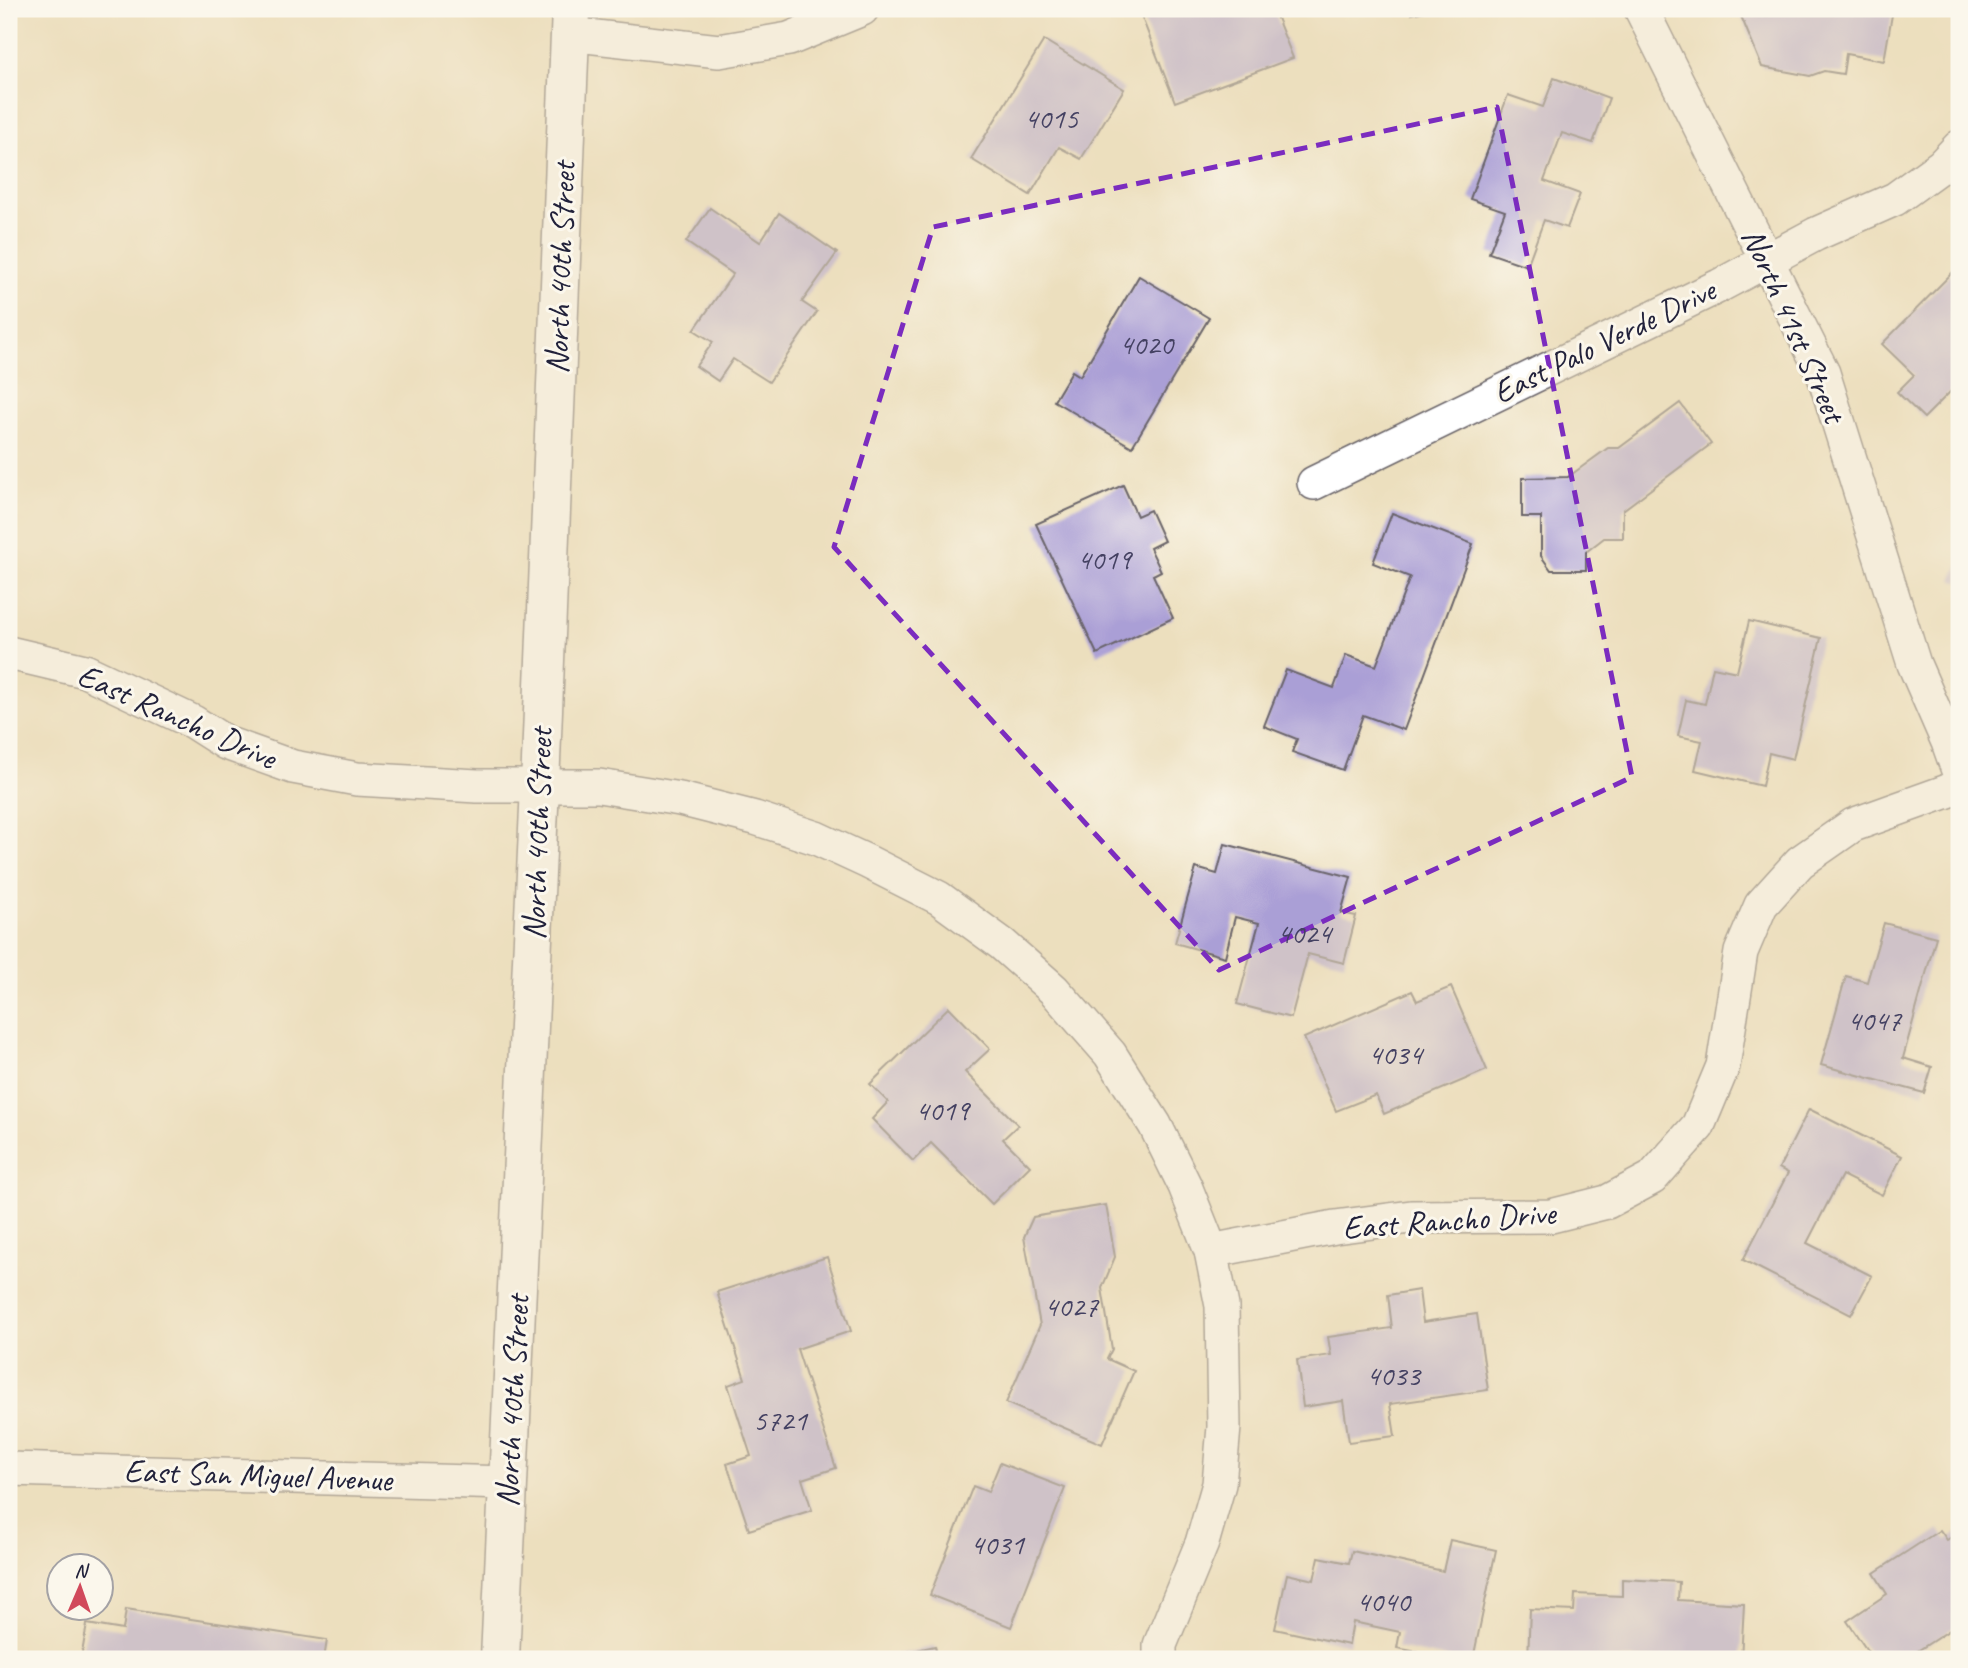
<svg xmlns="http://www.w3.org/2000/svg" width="1968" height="1668" font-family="Caveat,sans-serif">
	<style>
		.building { fill: #aa9fd6 }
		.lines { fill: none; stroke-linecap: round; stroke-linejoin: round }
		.minor-casing { stroke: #696469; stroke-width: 36 }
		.tertiary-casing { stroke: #696469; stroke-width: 41 }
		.minor { stroke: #fff; stroke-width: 33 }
		.tertiary { stroke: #fff; stroke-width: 38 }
		.marked { fill: none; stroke: #7b2cbf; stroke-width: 5; stroke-dasharray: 14 9; stroke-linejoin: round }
		.labels { text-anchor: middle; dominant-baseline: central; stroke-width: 6; stroke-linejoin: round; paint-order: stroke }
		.number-label { font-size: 30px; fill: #444162 }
		.street-label { font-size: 33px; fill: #22223b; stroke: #fbf7ec }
	</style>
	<rect width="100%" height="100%" fill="#fbf7ec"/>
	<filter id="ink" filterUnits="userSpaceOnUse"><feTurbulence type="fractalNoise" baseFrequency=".0143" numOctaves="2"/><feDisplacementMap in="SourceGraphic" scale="14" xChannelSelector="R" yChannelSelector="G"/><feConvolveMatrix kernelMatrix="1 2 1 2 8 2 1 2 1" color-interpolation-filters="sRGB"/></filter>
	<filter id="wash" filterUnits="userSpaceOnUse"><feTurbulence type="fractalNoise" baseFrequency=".00686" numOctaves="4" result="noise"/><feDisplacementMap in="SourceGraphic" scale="28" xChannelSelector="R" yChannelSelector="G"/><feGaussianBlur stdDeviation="1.57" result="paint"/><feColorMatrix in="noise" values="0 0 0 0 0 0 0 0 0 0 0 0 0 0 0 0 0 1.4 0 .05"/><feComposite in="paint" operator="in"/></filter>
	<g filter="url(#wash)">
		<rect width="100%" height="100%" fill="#ecdfbe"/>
		<g id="blocks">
			<!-- building -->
			<g class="building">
				<path d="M1157,9H1285L1275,13L1293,58L1175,102L1141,15Z"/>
				<path d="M1411,9H1429V10L1412,14Z"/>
				<path d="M1725,9H1893L1884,61L1846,54L1843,74L1824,71L1810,76L1762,67L1741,16L1728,14Z"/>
				<path d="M1044,40L1124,89L1081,159L1059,147L1030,195L971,159Z"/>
				<path d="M1554,78L1609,98L1593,143L1562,133L1544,181L1580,194L1567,228L1544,220L1527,266L1489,253L1505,211L1470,199L1508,95L1543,107Z"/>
				<path d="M710,208L760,242L779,213L837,253L802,302L817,312L769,382L733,359L718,381L696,366L713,342L694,330L733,274L686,242Z"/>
				<path d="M1959,266V383L1924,418L1897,392L1914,375L1882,344Z"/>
				<path d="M1139,276L1209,318L1132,447L1054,401L1072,371L1080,376Z"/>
				<path d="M1680,403L1711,444L1623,510V538H1604L1586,552V570H1551L1541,556V517H1522V478L1568,477L1608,448H1619Z"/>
				<path d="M1123,485L1137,516L1150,510L1164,541L1150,548L1161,571L1153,575L1173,618L1097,654L1036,524Z"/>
				<path d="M1392,513L1473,544L1404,730L1363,715L1343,770L1292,752L1297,739L1264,726L1286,670L1334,688L1346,655L1376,666L1410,577L1373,563Z"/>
				<path d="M1959,564V583L1952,580Z"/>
				<path d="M1749,621L1821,638L1793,759L1769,753L1762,786L1695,770L1702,741L1678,736L1686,700L1705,704L1713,667L1737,672Z"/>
				<path d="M1225,844L1351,877L1341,913L1356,916L1344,963L1308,954L1291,1018L1237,1004L1259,923L1235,917L1225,957L1175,943L1196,868L1217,874Z"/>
				<path d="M1884,923L1936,937L1903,1058L1932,1067L1924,1093L1821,1065L1846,976L1867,982Z"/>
				<path d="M1451,987L1487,1070L1384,1114L1376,1095L1336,1111L1304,1038L1412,991L1417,1001Z"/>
				<path d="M949,1007L990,1049L965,1072L1018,1125L1003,1139L1030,1166L992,1204L931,1143L913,1161L872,1119L888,1102L870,1084Z"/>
				<path d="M1809,1109L1902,1156L1882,1195L1842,1175L1807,1243L1872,1276L1851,1315L1743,1260L1788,1173L1779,1168Z"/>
				<path d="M1106,1205L1115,1257L1102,1288L1112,1349L1107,1359L1134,1371L1102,1444L1006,1403L1040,1325L1024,1237L1033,1217Z"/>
				<path d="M827,1257L851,1331L797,1349L836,1468L802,1479L812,1510L749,1530L727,1464L751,1456L728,1385L745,1379L717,1292Z"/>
				<path d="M1419,1290L1423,1322L1477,1314L1488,1390L1390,1404L1395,1436L1349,1442L1343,1401L1303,1407L1297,1360L1331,1355L1328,1337L1392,1328L1388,1295Z"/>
				<path d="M1000,1463L1065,1488L1011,1627L930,1595L973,1486L988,1492Z"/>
				<path d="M1940,1530L1947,1540L1959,1532V1624L1905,1659H1873L1847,1621L1887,1594L1874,1573Z"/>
				<path d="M1450,1540L1496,1550L1473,1659H1452L1397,1648L1400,1632L1353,1622L1349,1645L1275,1629L1287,1574L1314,1580L1319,1557L1349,1563L1352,1551L1443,1571Z"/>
				<path d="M1622,1579L1679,1582L1678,1600L1744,1604L1741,1659H1528L1530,1609L1574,1611L1575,1594L1622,1596Z"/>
				<path d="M126,1609L327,1640L324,1659H81L87,1624L123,1630Z"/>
				<path d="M935,1646L938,1659H881L880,1658Z"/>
			</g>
		</g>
	</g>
	<g filter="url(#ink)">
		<use href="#blocks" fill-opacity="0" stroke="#696469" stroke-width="2"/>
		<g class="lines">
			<defs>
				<g id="minor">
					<path d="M1641,9L1823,373L1914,664L1948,742L1959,773"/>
					<path d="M569,34L719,51L789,39L862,9"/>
					<path d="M1314,483L1719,286L1816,234L1895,199L1942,165L1959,147"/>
					<path d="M9,653L85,671L193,722L226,743L293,767L357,779L477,786H599L680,799L755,818L816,838L868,862L939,898L1002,944L1054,990L1110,1054L1155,1125L1185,1186L1211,1251L1222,1306L1224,1427L1219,1484L1202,1543L1160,1645V1659"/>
					<path d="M1211,1251L1335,1227L1411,1217L1551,1216L1607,1202L1652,1178L1698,1126L1723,1066L1741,952L1761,905L1800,862L1853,825L1959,787"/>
					<path d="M9,1469L508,1483"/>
				</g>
				<path id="tertiary" d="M500,1659L540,786L571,9"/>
			</defs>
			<!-- minor casing -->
			<use href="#minor" class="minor-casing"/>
			<!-- tertiary casing -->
			<use href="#tertiary" class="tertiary-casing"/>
			<!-- minor -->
			<use href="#minor" class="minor"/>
			<!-- tertiary -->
			<use href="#tertiary" class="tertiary"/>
		</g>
	</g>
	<!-- marked area -->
	<path d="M0 0H1968V1668H0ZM1497,107L1632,777L1219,970L834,547L933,227Z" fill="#ecdfbe" fill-opacity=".55" fill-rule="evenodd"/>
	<path class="marked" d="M1497,107L1632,777L1219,970L834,547L933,227Z"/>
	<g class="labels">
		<!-- number labels -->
		<g class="number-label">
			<text x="1051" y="118">4015</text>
			<text x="1146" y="344">4020</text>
			<text x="1104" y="559">4019</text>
			<text x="1304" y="933">4024</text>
			<text x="1874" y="1020">4047</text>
			<text x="1395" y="1054">4034</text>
			<text x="942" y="1110">4019</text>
			<text x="1071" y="1306">4027</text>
			<text x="1393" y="1375">4033</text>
			<text x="780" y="1420">5721</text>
			<text x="997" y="1544">4031</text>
			<text x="1383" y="1601">4040</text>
		</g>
		<!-- street labels -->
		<g class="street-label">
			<text transform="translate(560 268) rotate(-88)">North 40th Street</text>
			<text transform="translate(1794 325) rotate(66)">North 41st Street</text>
			<text transform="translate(1604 341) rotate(-26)">East Palo Verde Drive</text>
			<text transform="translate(177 716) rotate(24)">East Rancho Drive</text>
			<text transform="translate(537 834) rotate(-88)">North 40th Street</text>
			<text transform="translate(1449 1220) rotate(-4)">East Rancho Drive</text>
			<text transform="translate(512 1401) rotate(-87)">North 40th Street</text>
			<text transform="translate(258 1475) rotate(2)">East San Miguel Avenue</text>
		</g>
	</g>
	<!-- margin -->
	<rect width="1968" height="1668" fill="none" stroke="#fbf7ec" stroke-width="35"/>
	<!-- north arrow -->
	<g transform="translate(80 1587) rotate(2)"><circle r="33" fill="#fbf7ec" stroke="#a4a2a5" stroke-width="2"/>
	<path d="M0-5L12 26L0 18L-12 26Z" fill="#d1495b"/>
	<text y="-10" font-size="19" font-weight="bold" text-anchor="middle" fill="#22223b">N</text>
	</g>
</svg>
